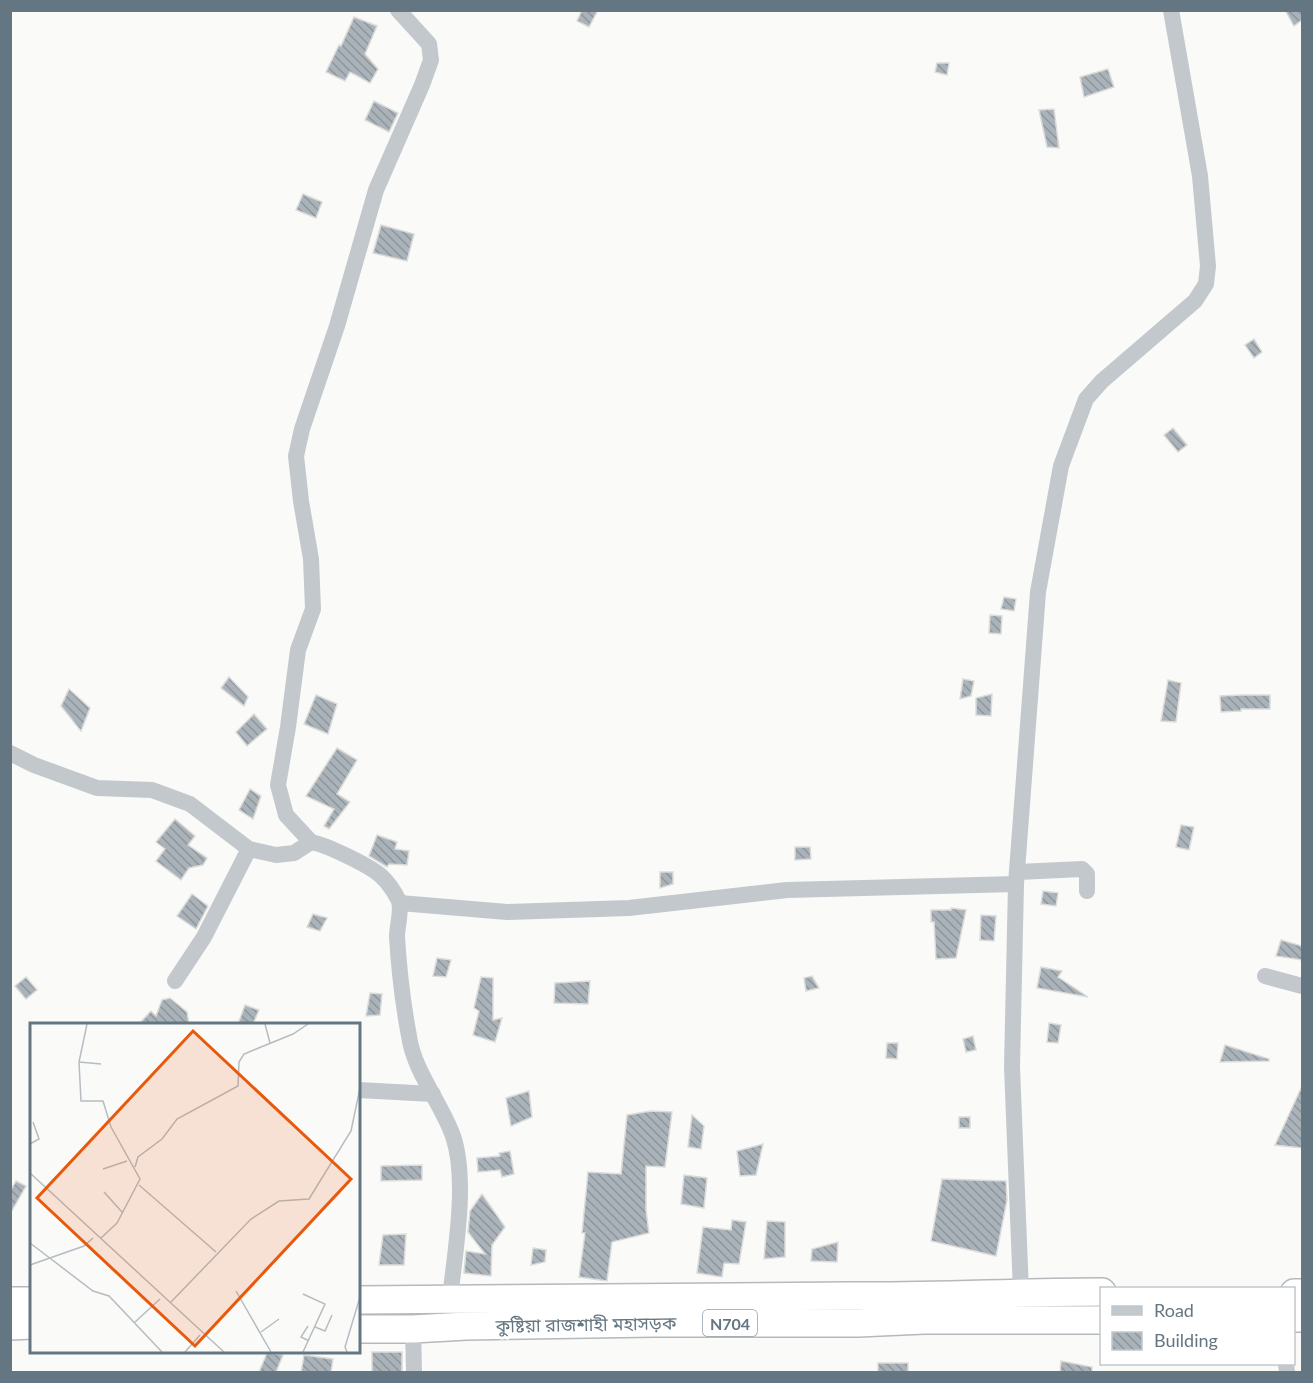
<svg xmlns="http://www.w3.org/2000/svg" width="1313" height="1383" font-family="Lato,'Noto Sans Bengali',sans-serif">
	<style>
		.building { fill: url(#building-back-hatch); stroke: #dcdcda; stroke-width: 1.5 }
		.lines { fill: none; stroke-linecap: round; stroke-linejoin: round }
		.trunk-casing { stroke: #b4b9bd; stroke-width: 30 }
		.minor { stroke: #c3c8cc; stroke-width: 16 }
		.trunk { stroke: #fff; stroke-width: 27 }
		.labels { text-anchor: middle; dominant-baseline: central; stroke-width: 6; stroke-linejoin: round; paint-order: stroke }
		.shield { fill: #fff; stroke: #939fa8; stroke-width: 1.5 }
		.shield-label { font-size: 16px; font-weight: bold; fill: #657683 }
		.street-label { font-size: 18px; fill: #657683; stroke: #fff }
		.inset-road { fill: none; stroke: #b5bdc2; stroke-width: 1.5 }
		.view { fill: #e8590c; fill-opacity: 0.15; stroke: #e8590c; stroke-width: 3 }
		.inset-edge { fill: none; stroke: #657683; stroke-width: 3 }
	</style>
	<defs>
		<pattern id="building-back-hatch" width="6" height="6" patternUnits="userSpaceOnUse" patternTransform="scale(1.5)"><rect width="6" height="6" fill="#aab3b9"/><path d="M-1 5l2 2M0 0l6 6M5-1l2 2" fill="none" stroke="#8e969c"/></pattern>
	</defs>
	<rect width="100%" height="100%" fill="#fafaf8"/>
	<!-- building -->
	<g class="building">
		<path d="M582,10H598L589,27L577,21Z"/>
		<path d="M1285,10H1302V20L1294,26Z"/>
		<path d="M354,17L377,26L365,54L378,69L370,83L350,72L345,81L326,72L339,45L341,46Z"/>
		<path d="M937,63H949L947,75L935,72Z"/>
		<path d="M1108,69L1114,87L1084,97L1080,77Z"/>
		<path d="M374,101L398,113L389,132L365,120Z"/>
		<path d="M1054,109L1059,148L1047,147L1039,110Z"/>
		<path d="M303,194L322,202L316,218L296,210Z"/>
		<path d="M381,225L414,234L407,261L373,253Z"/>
		<path d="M1254,339L1262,352L1254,358L1245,345Z"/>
		<path d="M1173,428L1187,445L1178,452L1164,435Z"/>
		<path d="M1004,597L1016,599L1014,611L1001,609Z"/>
		<path d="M990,615L1002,616L1001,634L989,633Z"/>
		<path d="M229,677L248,697L244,706L221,688Z"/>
		<path d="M963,679L974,681L971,696L960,699Z"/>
		<path d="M1168,680L1181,683L1176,722L1161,721Z"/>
		<path d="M69,689L90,708L81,731L61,706Z"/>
		<path d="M992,694L991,716L976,715V698Z"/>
		<path d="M316,695L337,704L328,734L304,724Z"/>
		<path d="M1241,695H1270V709H1241V711L1221,712L1220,696Z"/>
		<path d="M254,714L267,729L247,746L236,732Z"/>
		<path d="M337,748L357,760L337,794L350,802L329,829L324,826L334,809L306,796Z"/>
		<path d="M250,789L261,796L253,819L239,810Z"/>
		<path d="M175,819L195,836L188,845L207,858L203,865L189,868L181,880L156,861L165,849L156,842Z"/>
		<path d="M1181,825L1194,827L1189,850L1176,847Z"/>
		<path d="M377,835L397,842L395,849L409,851L407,865L389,864L387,867L369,856Z"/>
		<path d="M795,847H810L811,859L795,860Z"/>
		<path d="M660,872H673V884L660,888Z"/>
		<path d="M1043,891L1058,893L1056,906L1041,904Z"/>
		<path d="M192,894L208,906L196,929L177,916Z"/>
		<path d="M951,908L966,910L956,958L936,959L934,922H931V910H951Z"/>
		<path d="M313,914L327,918L320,931L307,927Z"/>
		<path d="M981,915L996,916L994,941L980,940Z"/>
		<path d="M1281,940L1302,946V960L1276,956Z"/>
		<path d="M437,958L451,960L446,977L433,976Z"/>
		<path d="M1041,967L1062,971L1058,977L1088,997L1037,988Z"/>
		<path d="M812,976L819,988L806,991L804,978Z"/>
		<path d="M26,977L37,990L26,999L15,986Z"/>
		<path d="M481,977L493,978V1020L502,1018L495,1042L473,1035L479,1011L474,1008Z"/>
		<path d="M590,981L588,1004L554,1003L555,983Z"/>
		<path d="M370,993L382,994L380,1015L366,1016Z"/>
		<path d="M170,998L187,1012L189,1024H139L151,1011L156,1016L162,1000Z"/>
		<path d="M245,1005L259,1010L253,1024H238Z"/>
		<path d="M1049,1023L1061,1025L1058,1043L1047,1042Z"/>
		<path d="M973,1036L976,1050L966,1052L963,1039Z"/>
		<path d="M887,1043H898L897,1059L886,1058Z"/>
		<path d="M1225,1045L1269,1059V1061L1220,1062Z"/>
		<path d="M1302,1086V1148L1275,1145Z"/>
		<path d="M529,1091L532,1117L511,1126L506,1098Z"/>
		<path d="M651,1111L672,1112L665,1167L646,1166V1210L649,1233L612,1242L607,1281L579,1277L585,1233H582L588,1172L621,1174L627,1115Z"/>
		<path d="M692,1115L704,1126L701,1149L688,1147Z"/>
		<rect x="959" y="1117" width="11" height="11"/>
		<path d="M763,1144L756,1175L740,1176L737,1151Z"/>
		<path d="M510,1151L514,1174L502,1177L500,1170L478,1172L477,1158L500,1156L499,1153Z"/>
		<path d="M422,1165V1180L381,1181V1166Z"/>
		<path d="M684,1175L707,1178L704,1208L681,1204Z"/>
		<path d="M942,1179L1006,1181L1007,1200L996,1256L931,1241Z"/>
		<path d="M16,1181L26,1186L10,1214V1191Z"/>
		<path d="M482,1194L505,1227L492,1245L491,1276L464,1273L466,1251L485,1254L468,1232L470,1211Z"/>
		<path d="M732,1220L746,1222L739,1264L724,1263L722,1277L697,1273L703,1227L731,1230Z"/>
		<path d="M767,1221L785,1222V1257L764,1259Z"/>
		<path d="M406,1234L404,1265H379L383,1235Z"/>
		<path d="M838,1242L837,1262L811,1261L812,1249Z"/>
		<path d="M533,1248L546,1250L545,1262L531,1265Z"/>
		<rect x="372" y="1352" width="30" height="20"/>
		<path d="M267,1353L283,1355L276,1372H259Z"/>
		<path d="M304,1355L333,1359L331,1372H301Z"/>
		<path d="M1061,1361L1092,1367V1372H1060Z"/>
		<rect x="878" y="1363" width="30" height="9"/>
	</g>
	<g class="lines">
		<defs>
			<g id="trunk">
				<path d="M1294,1293H1302"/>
				<path d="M358,1300L849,1296C933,1297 1017,1292 1102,1292"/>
				<path d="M10,1301H32"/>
				<path d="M1294,1318H1302"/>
				<path d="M10,1326L32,1325"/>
				<path d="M358,1329H413L466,1326L654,1323H858L924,1320H1102"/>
			</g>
		</defs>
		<!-- trunk casing -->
		<use href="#trunk" class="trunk-casing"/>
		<!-- minor -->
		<g class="minor">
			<path d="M10,753L34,765L97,788L152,790L190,804L249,849L276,855L294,853L311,842C327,845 368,865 380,875C387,881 395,893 399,901C402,911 397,926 397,937C399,970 403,1004 409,1036C414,1072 441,1102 453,1136C468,1180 455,1252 450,1298"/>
			<path d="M311,842L286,815L278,785L288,727L298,650L313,609L311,559L301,501L296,456L302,429L337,326L376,190L422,85L431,60L429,44L398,10"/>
			<path d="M1018,872L1082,869L1087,874V891"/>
			<path d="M400,903L507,912L629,908L787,890L1016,884"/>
			<path d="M1265,976L1302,986"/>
			<path d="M175,981L204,937L249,849"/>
			<path d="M358,1090L433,1094"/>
			<path d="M1021,1292L1012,1067L1016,884L1038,592L1061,466L1086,399L1102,381L1195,301L1206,284L1208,266L1200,176L1171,10"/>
			<path d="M413,1329L414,1372"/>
			<path d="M1286,1364L1287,1372"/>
		</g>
		<!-- trunk -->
		<use href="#trunk" class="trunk"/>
	</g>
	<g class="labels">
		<!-- shield labels -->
		<rect class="shield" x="703" y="1310" width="54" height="26" rx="4.5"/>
		<g class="shield-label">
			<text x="730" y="1323">N704</text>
		</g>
		<!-- street labels -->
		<g class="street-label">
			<text transform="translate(586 1324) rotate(-1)">কুষ্টিয়া রাজশাহী মহাসড়ক</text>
		</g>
	</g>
	<!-- overview -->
	<g transform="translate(30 1023)">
		<rect width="330" height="330" fill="#fafaf8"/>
		<path class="inset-road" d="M57,1L49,39L51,78H73L81,104L110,156L87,200L71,215M235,1L240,20M49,39L71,41M0,121L9,116L3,99M105,144L108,134L132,116L147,96L208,63L209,39L214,31L263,11L278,1M73,146L97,138M0,150L194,329M109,162L186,229M74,169L92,189M0,220L63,268L79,273L132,329M0,242L54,223L63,215M206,268L241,329M273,271L295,281L273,329M141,279L221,196L249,178L279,176L321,108L330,65M104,300L130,276M278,303L271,314L279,318M285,304L295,308L302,292M231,309L249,296M155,329L170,312M317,329L315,324L330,274"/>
		<path class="view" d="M163,8L321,156L165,323L7,175Z"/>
		<rect width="330" height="330" class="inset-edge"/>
	</g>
	<!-- border -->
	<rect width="1313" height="1383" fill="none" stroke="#657683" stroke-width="24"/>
	<!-- legend -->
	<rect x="1100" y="1287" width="195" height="78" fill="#ffffff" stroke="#c1c8cd" stroke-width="1.5"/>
	<rect x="1112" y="1306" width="30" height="9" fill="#c3c8cc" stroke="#c1c8cd" stroke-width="1.5"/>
	<text x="1154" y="1317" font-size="18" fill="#657683">Road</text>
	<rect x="1112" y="1332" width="30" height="18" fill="url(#building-back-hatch)" stroke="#c1c8cd" stroke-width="1.5"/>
	<text x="1154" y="1347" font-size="18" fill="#657683">Building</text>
</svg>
